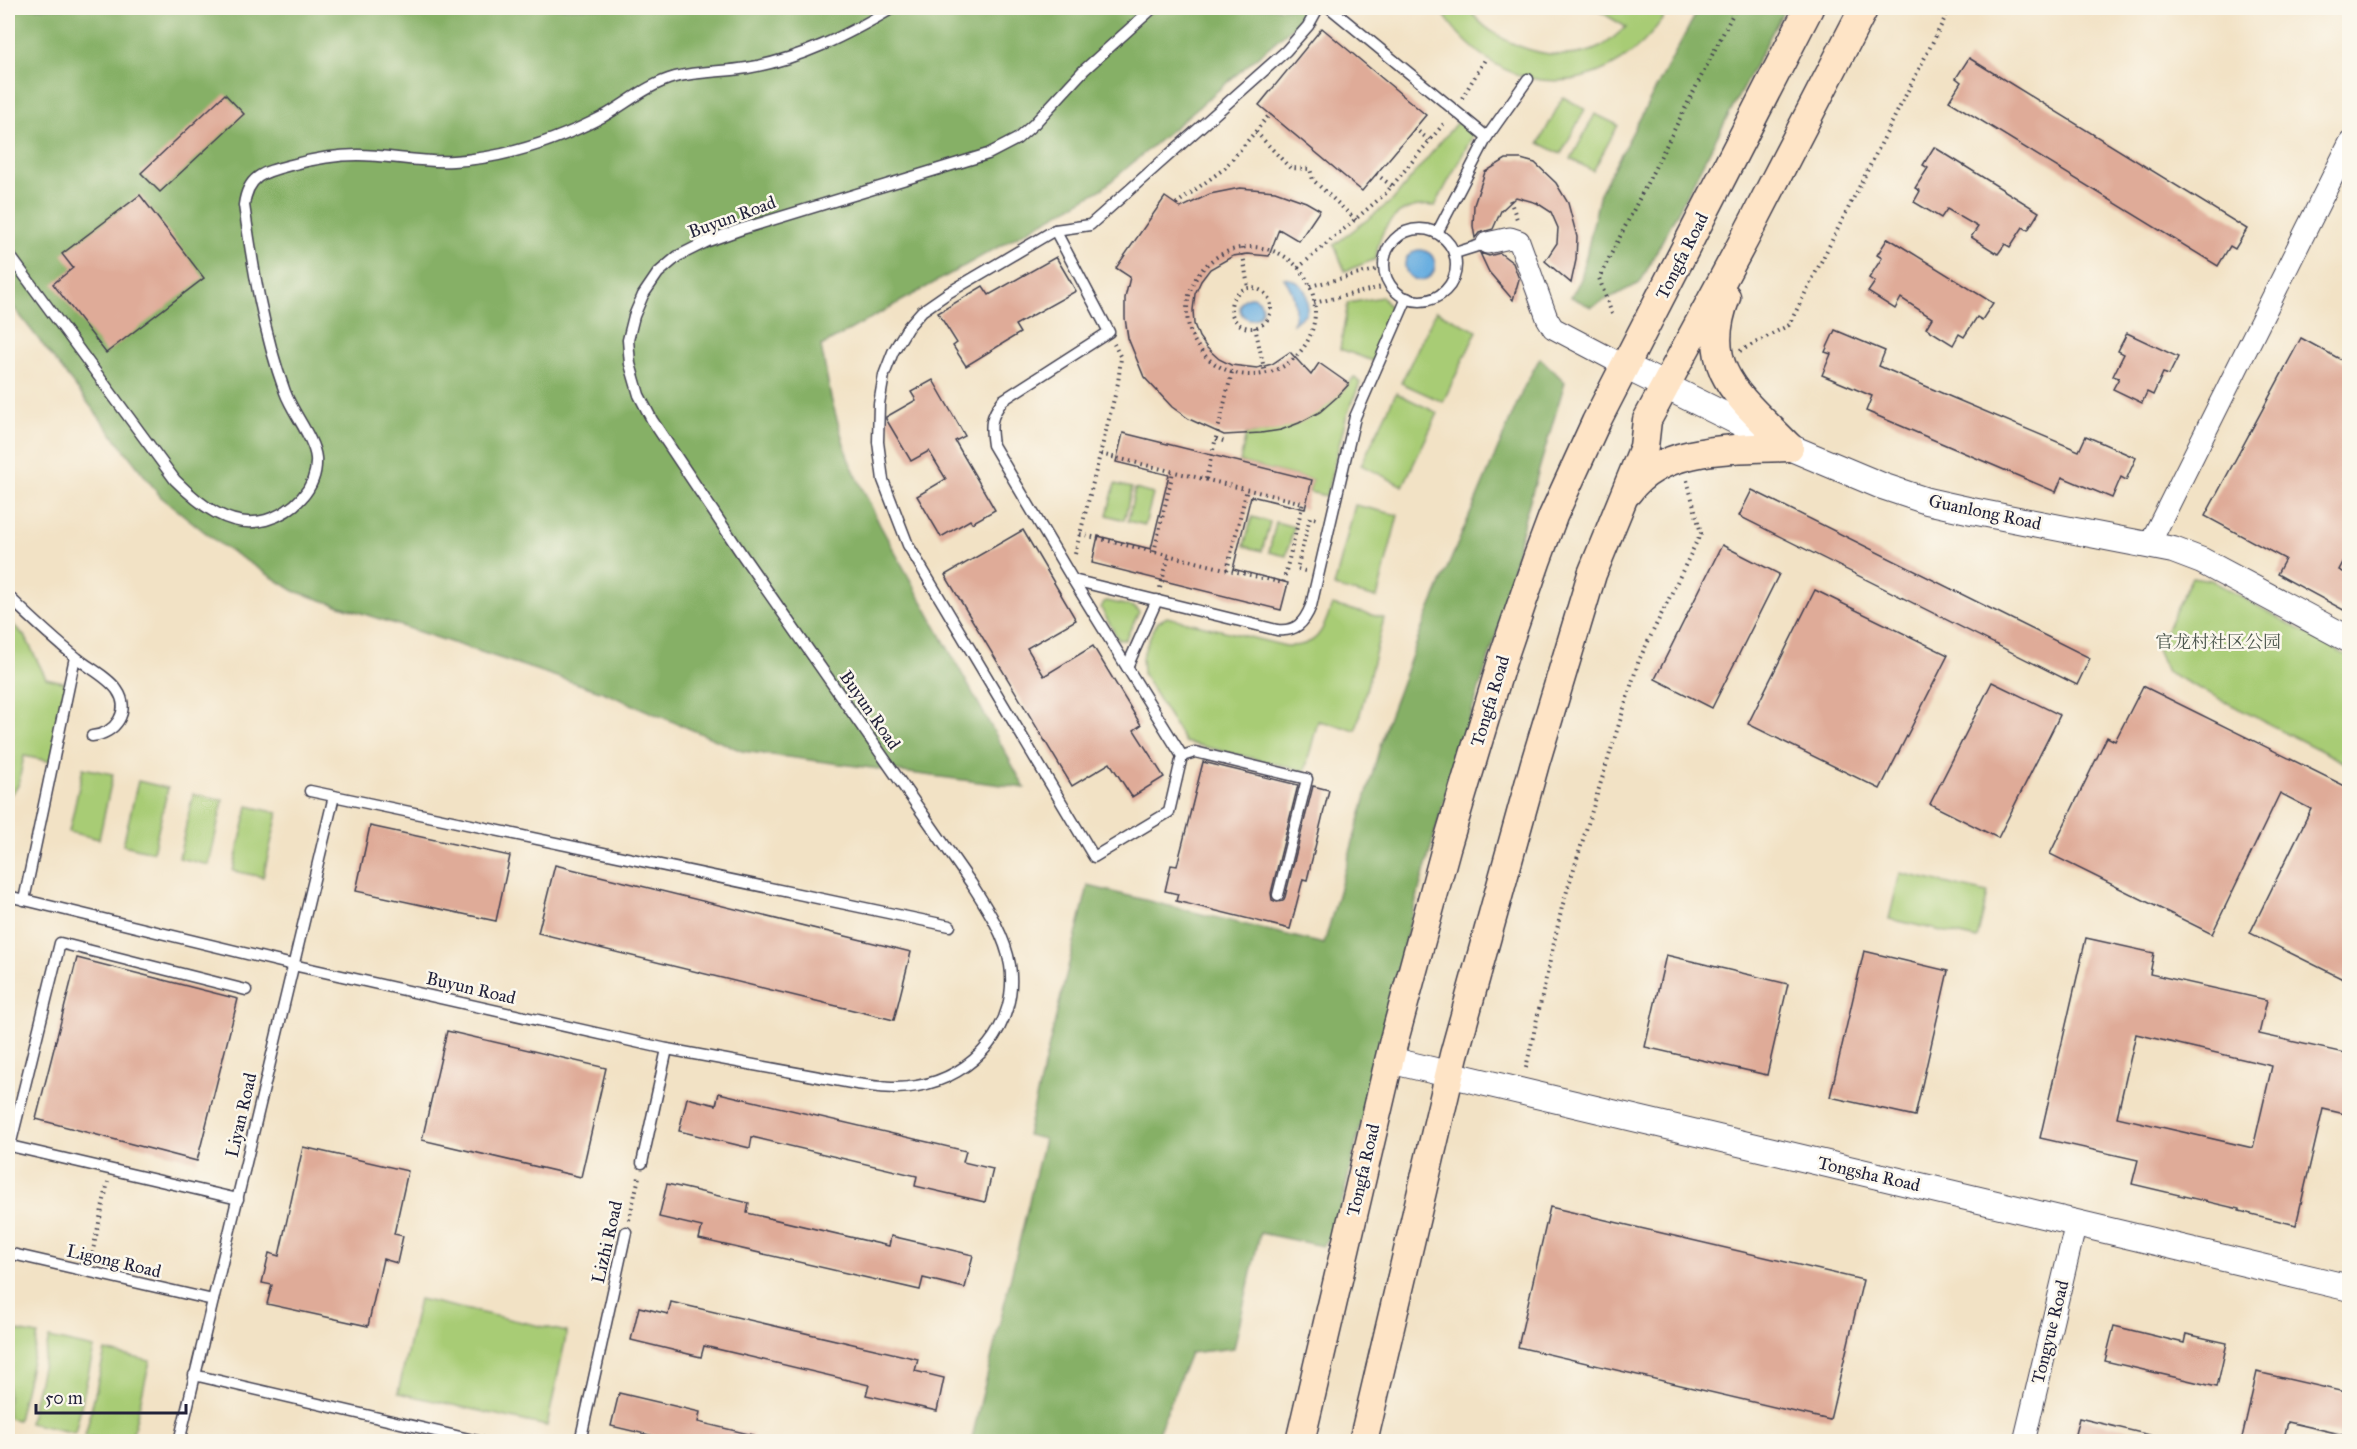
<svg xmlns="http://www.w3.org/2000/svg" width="2357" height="1449" font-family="'IM FELL Great Primer','Noto Serif SC',serif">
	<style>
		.green { fill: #a8cc75; stroke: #657758; stroke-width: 1.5 }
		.forest { fill: #86b066; stroke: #546950; stroke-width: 1.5 }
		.water { fill: #6aafe0; stroke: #46688e; stroke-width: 1.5 }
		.building { fill: #dfab98; fill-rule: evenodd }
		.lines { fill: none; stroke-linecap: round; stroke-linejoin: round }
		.service-casing { stroke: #413f50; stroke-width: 13 }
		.minor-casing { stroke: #413f50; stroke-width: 23 }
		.tertiary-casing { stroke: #413f50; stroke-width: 28 }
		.secondary-casing { stroke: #413f50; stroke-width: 31 }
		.path { stroke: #413f50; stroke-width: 4; stroke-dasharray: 1.5 4.5; stroke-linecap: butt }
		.service { stroke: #fff; stroke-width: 10 }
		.minor { stroke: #fff; stroke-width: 21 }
		.tertiary { stroke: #fff; stroke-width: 26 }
		.secondary { stroke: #fee4c6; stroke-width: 28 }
		.labels { text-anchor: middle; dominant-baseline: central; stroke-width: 5; stroke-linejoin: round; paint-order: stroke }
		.street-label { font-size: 18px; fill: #22223b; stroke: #fbf7ec }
		.park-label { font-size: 18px; fill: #4a554c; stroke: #fbf7ec }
	</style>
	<rect width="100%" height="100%" fill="#fbf7ec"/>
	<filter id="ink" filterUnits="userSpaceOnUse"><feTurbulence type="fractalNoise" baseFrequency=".0167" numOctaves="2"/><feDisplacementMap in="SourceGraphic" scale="12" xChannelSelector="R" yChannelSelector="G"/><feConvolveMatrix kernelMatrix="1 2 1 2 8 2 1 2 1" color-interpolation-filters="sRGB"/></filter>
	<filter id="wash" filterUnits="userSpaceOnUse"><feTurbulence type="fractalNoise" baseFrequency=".008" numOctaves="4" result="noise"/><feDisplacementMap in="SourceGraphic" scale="24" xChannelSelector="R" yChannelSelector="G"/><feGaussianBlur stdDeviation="1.35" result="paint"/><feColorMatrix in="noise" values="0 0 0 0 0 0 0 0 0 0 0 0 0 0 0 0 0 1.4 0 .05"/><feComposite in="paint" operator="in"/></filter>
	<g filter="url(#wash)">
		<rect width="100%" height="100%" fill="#f2e2c5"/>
		<!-- green -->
		<g class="green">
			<path d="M1440,8H1468C1493,45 1559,68 1600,47C1610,42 1618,33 1626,27L1594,8H1669C1630,79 1545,106 1479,53C1463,40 1450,26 1440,8Z"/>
			<path d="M1563,97L1585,109L1561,154L1539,143Z"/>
			<path d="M1595,114L1618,125L1593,171L1571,159Z"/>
			<path d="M1457,122L1473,135L1435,206C1399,202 1379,225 1376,259L1345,271L1334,245L1393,200Z"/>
			<path d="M1382,297L1393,311L1373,361L1340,349L1348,303Z"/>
			<path d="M1436,311L1477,331L1443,402L1401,383Z"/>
			<path d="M1354,377L1360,383L1346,418L1326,496L1309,492L1312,480L1240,462L1246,434C1291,432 1327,413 1354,377Z"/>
			<path d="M1396,393L1438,413L1403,486L1361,465Z"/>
			<path d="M1115,484L1132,488L1124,520L1107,515Z"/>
			<path d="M1135,489L1153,494L1145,525L1128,521Z"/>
			<path d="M1355,505L1398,515L1377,598L1334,587Z"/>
			<path d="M1252,517L1270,522L1262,551L1244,546Z"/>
			<path d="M1276,522L1294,527L1286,556L1269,552Z"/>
			<path d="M2192,577L2211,580L2349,657V765L2167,672L2157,649Z"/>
			<path d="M1107,601L1134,607L1139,612L1125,640L1118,639L1101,608L1104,602Z"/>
			<path d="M1332,605L1384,618L1356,730L1318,721L1305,771L1185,742L1143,674L1142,657L1151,634L1158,622L1167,617L1286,646C1318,647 1322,632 1332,605Z"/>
			<path d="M8,619L26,638L46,678L72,684L53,762L24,756L18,786L8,797Z"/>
			<path d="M83,768L113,774L99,839L69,832Z"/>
			<path d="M138,781L168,788L153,852L123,845Z"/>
			<path d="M193,794L223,800L209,865L179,858Z"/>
			<path d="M248,806L278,813L263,877L233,871Z"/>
			<path d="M1900,873L1988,893L1977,939L1889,919Z"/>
			<path d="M419,1299L567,1332L547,1426L398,1393Z"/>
			<path d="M8,1329L38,1335L18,1420L8,1418Z"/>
			<path d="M49,1338L94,1348L75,1433L29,1423Z"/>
			<path d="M105,1351L150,1361L131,1441H110L85,1436Z"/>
		</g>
		<!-- forest -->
		<g class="forest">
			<path d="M8,8H1305L1296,24L1102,189L821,346L831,398L848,458L880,525L1025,788L742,751L603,692L294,591L221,545L161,497L8,300Z"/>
			<path d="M1699,8H1785L1640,283L1591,307L1571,297L1581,279L1600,193Z"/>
			<path d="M1540,358L1565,382L1525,517L1503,613L1446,794L1403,948L1335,1232L1322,1246L1260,1233L1234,1348L1190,1353L1155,1441L971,1442L1044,1139L1027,1135L1088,886L1324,944L1387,722L1424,623L1524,387Z"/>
		</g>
		<!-- water -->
		<g class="water">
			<circle cx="1420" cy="265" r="15"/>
			<path d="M1284,278C1304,280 1311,295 1306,313L1293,324C1297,306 1295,293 1284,278Z"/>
			<circle cx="1251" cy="308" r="11"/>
		</g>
		<g id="blocks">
			<!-- building -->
			<g class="building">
				<path d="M1322,28L1426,115L1362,191L1259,105Z"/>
				<path d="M1969,58L2247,229L2235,249L2230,246L2218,266L1949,101L1961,82L1956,78Z"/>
				<path d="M225,94L244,114L160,192L141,173Z"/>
				<path d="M1934,147L2039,212L2028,230L2023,227L2010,247L2005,244L1998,254L1971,237L1978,227L1947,209L1941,218L1914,202L1920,191L1915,188L1928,168L1923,165Z"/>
				<path d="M1506,159H1521L1535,163L1556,183L1568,203L1577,237L1576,260L1571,283L1545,261L1557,243L1558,228L1551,212L1537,203L1516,197L1501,211L1493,229L1479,233L1475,238L1473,226L1474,205L1485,172Z"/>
				<path d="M1240,188L1275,191L1306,202L1320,210L1299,241L1279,229L1269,256L1247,254L1233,256L1210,269L1201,281L1195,294L1193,310L1194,324L1199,337L1207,348L1219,359L1231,365L1257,368L1272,364L1290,352L1311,375L1319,363L1349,384L1337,397L1320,412L1299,423L1281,430L1261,433L1224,435L1189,419L1172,407L1144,377L1128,338L1125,318V298L1130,277L1116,268L1165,197L1181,208L1210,194Z"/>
				<path d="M140,195L204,278L106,353L53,284L73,268L62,254Z"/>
				<path d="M1888,238L1993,303L1982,320L1977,317L1964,337L1959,334L1953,345L1926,328L1932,318L1901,298L1895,309L1868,292L1875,282L1869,278L1882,258L1877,255Z"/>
				<path d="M1480,253L1489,256L1500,253L1513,263L1519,279L1513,300L1489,272Z"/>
				<path d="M1056,257L1076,291L1015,325L1020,333L966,366L953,346L957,343L938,313L983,286L989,295Z"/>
				<path d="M1835,330L1885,351L1879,366L1951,397L2079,451L2086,436L2136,458L2126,480L2121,477L2112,498L2062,477L2056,492L1866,411L1872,396L1822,375L1831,354L1825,352Z"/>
				<path d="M2127,333L2178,357L2169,375L2163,373L2153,395L2147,392L2142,403L2113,389L2119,378L2113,376L2124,354L2118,351Z"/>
				<path d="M2301,338L2349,364V551L2339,570L2349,575V613L2277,574L2285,559L2205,516Z"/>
				<path d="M933,380L965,436L955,441L995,510L972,523L970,520L941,537L917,496L946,479L929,451L911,461L886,419V417L916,400L911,392Z"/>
				<path d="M1123,433L1312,480L1305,509L1251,496L1233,569L1288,583L1281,610L1092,563L1098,536L1151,549L1169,475L1116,462Z"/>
				<path d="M1752,490L2090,658L2077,685L1739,516Z"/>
				<path d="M1023,530L1076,620L1027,648L1044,676L1093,646L1141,725L1134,730L1164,777L1132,797L1110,763L1072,786L945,575Z"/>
				<path d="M1722,545L1779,574L1712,708L1655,679Z"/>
				<path d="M1815,590L1948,655L1880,789L1748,724Z"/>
				<path d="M1992,682L2060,715L1998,838L1930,804Z"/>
				<path d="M2143,686L2349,788V982L2250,933L2311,809L2280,793L2212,934L2050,854L2107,737L2115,741Z"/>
				<path d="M1203,762L1298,785L1271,893L1272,900L1277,902L1283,901L1285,897L1313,786L1329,790L1307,880L1303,879L1290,929L1176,901L1178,894L1165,891L1171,865L1177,866Z"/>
				<path d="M370,826L510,856L496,921L356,891Z"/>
				<path d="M555,865L911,952L894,1020L538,933Z"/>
				<path d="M2086,938L2154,953L2150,974L2267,1000L2259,1034L2349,1054V1115L2323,1109L2296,1225L2239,1211V1209L2132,1184L2138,1160L2040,1138ZM2136,1034L2272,1066L2253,1148L2117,1117Z"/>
				<path d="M1864,951L1948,971L1915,1116L1830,1097Z"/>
				<path d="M1666,955L1788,984L1767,1075L1645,1047Z"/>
				<path d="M77,958L238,999L197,1161L36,1119Z"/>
				<path d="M447,1031L606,1068L581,1177L422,1140Z"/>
				<path d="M719,1093L966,1151L963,1162L993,1169L985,1202L915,1186L917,1176L752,1137L750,1148L679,1131L687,1098L716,1105Z"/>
				<path d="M303,1147L408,1171L394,1234L403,1236L397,1263L383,1259L368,1326L267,1304L272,1285L262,1283L269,1253L279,1256Z"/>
				<path d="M667,1184L749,1203L747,1213L889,1246L891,1236L973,1255L965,1288L923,1278L920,1290L699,1239L702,1227L659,1217Z"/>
				<path d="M1550,1207L1863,1280L1830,1420L1518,1347Z"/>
				<path d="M671,1302L918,1359L915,1371L944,1378L937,1411L866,1395L869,1385L704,1346L701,1357L631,1340L639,1307L668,1314Z"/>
				<path d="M2114,1326L2184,1343L2186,1334L2227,1343L2217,1387L2105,1361Z"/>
				<path d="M2257,1372L2349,1393V1436L2288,1422L2283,1442H2241Z"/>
				<path d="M619,1393L700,1412L698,1422L753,1435L752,1442H652L654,1436L611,1426Z"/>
				<path d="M2079,1418L2150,1435V1442H2073Z"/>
			</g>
		</g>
	</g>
	<g filter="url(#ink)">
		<use href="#blocks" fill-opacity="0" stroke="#413f50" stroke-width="1.5"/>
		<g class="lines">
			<defs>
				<g id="service">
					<path d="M1330,8L1487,137L1437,233"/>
					<path d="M1487,137L1528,79"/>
					<circle cx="1420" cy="265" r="36"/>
					<path d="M1055,230L1109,332L1003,400C990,417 990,425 993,445L1073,580L1182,756L1169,812L1094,857L908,545L883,480L878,442L879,404L884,375L893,352L908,327L922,311L948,293Z"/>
					<path d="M1055,230L1090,225L1286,51L1308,26L1318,8"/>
					<path d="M8,253L175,480C199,504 230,530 266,520C293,512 318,489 316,458C314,438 292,412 285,392C263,332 253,268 244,205C248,175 264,172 291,165C313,159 334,155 358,155C389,155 421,163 453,161C505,158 558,140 604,116C627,103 649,84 675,77C699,71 724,72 747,68C801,59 847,35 893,8"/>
					<path d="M1455,253L1487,243"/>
					<path d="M1073,580L1277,630C1296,632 1304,623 1311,606L1355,417L1407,298"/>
					<path d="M8,596C30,617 53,639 77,658C89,668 108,677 117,690C132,711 115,734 92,736"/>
					<path d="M1127,667L1157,600"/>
					<path d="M1182,756L1195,752L1307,779L1278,895"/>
					<path d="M310,791L950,926"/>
					<path d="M8,896L293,965L667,1049L857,1084C877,1087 897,1090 917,1086C974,1077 1019,1025 1010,965C1005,935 987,908 971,883L743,556L652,420L639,395L630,364L628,340L634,316L643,295L658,273L678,256L708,241L742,229L988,154L1017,139L1034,124L1084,70L1153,8"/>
					<path d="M24,900L75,657"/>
					<path d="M642,1163L667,1049"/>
					<path d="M238,1199L10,1146L60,943L246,990"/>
					<path d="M8,1253L213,1300"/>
					<path d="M194,1375L482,1442"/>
					<path d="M179,1442L334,796"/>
					<path d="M580,1442L626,1232"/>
				</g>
				<g id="minor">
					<path d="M1487,243L1510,238L1519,241L1547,318L1553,328L1625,366"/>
					<path d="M2149,545L2350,142"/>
					<path d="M2024,1442L2076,1223"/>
				</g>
				<g id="tertiary">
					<path d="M1625,366L1789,447L1882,486L1927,501L1972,511L2173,550L2202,561L2350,640"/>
					<path d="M1389,1060L2350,1288"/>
				</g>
				<g id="secondary">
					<path d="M1726,297C1697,371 1743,399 1789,447"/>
					<path d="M1628,492C1661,445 1739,449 1789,447"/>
					<path d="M1300,1442L1394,1040L1446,848L1503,658L1537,559L1553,516L1596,422L1809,8"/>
					<path d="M1363,1442L1454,1055L1535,763L1592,574L1644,447L1647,420L1745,238L1864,8"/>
				</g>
			</defs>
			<!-- service casing -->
			<use href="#service" class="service-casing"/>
			<!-- minor casing -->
			<use href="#minor" class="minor-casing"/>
			<!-- tertiary casing -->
			<use href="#tertiary" class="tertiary-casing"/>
			<!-- secondary casing -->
			<use href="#secondary" class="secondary-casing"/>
			<!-- path -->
			<g class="path">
				<path d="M1462,98L1486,58"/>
				<path d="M1414,128L1429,140"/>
				<path d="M1256,132L1290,168L1310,169L1313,180L1356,220"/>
				<path d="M1376,174L1392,186"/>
				<path d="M1510,200L1517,219"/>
				<path d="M1176,204L1225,168L1270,114"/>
				<circle cx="1251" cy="311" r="64"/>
				<path d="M1242,248L1248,288"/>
				<path d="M1298,268L1385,194L1446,121"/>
				<path d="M1310,286L1384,268"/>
				<circle cx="1251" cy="308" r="20"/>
				<path d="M1314,303L1390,285"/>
				<path d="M1612,314L1599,278L1736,8"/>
				<path d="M1255,327L1265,373"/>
				<path d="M1740,351L1789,325L1950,8"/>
				<path d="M1216,439L1227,442"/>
				<path d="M1206,479L1232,372"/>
				<path d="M1080,534L1283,583L1303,503L1100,454"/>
				<path d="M1154,552L1173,472"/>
				<path d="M1075,554L1118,383L1121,358L1114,344"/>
				<path d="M1227,570L1247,489"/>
				<path d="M1305,571L1297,569L1310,517L1318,519"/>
				<path d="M1160,588L1169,556"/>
				<path d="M1526,1068L1562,907L1639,660L1701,533L1687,480"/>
				<path d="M629,1220L639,1177"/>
				<path d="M91,1259L108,1182"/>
			</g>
			<!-- service -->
			<use href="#service" class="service"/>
			<!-- minor -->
			<use href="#minor" class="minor"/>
			<!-- tertiary -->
			<use href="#tertiary" class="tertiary"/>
			<!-- secondary -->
			<use href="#secondary" class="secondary"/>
		</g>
	</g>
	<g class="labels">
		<!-- street labels -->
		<g class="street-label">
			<text transform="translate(732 217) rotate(-20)">Buyun Road</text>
			<text transform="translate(1682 256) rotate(-63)">Tongfa Road</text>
			<text transform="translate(1985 512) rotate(12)">Guanlong Road</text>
			<text transform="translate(1490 701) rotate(-73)">Tongfa Road</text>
			<text transform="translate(870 710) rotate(55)">Buyun Road</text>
			<text transform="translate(471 988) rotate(13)">Buyun Road</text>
			<text transform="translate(241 1115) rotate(-77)">Liyan Road</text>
			<text transform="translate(1363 1170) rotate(-77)">Tongfa Road</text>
			<text transform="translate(1869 1174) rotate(13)">Tongsha Road</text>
			<text transform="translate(607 1242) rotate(-77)">Lizhi Road</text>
			<text transform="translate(114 1261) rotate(13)">Ligong Road</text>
			<text transform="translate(2050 1332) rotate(-76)">Tongyue Road</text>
		</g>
		<!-- park labels -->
		<g class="park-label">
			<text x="2218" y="642">官龙村社区公园</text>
		</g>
	</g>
	<!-- margin -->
	<rect width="2357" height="1449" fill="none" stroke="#fbf7ec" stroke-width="30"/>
	<!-- scale -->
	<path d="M36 1404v9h150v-9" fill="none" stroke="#22223b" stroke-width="3"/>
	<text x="45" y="1404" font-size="18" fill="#22223b" stroke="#fbf7ec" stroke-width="4.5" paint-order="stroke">50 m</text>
</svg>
